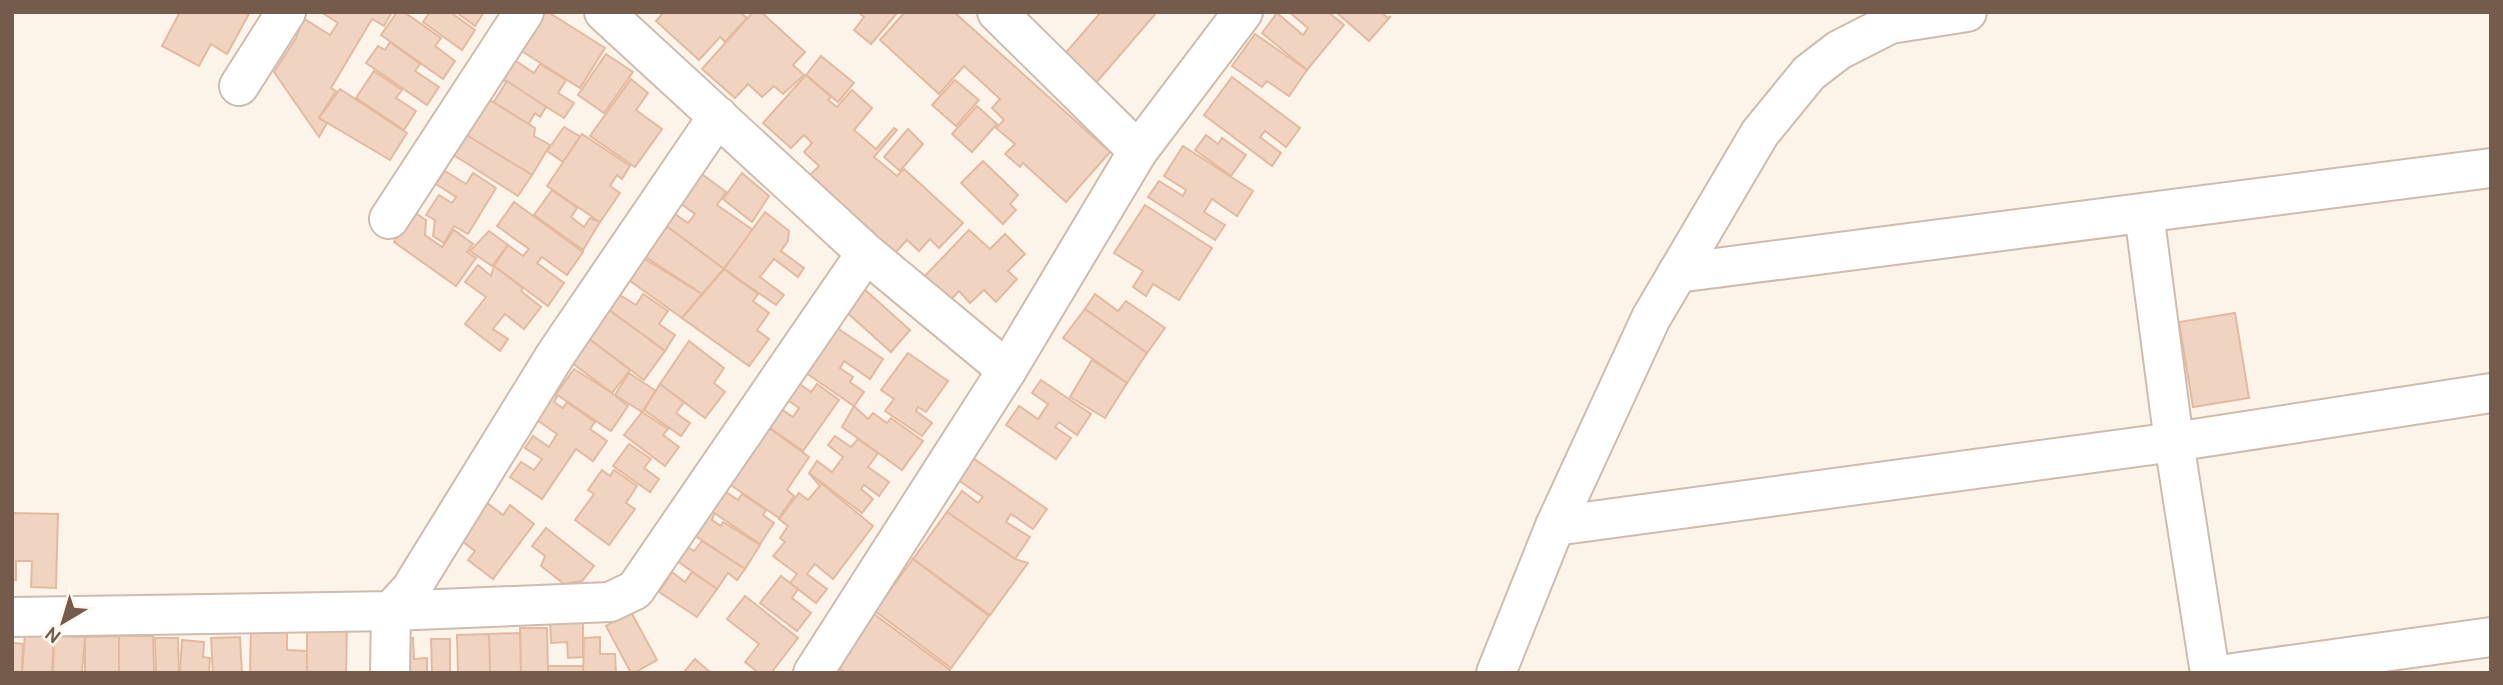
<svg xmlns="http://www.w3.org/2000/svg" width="2503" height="685" font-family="Cabin,sans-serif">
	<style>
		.building { fill: #f0d3c0; stroke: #e3baa1; stroke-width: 2 }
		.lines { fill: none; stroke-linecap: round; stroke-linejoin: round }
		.minor-casing { stroke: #cebcae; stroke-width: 42 }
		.minor { stroke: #fff; stroke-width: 38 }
	</style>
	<rect width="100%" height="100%" fill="#fcf4e8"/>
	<!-- building -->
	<g class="building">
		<path d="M180,12H250L227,54L211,44L199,66L162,46Z"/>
		<path d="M321,12H392L384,26L372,19L331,88L336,91L319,118L327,123L319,137L274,72L296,38L303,18L330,35L338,23Z"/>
		<path d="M397,12H404L441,38L435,46L455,61L443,79L381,35Z"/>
		<path d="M430,12H454L453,14L475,30L462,50L423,22Z"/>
		<path d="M456,12H484L475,26Z"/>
		<path d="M544,12H548L605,48L580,88L520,50Z"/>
		<path d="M664,12H740L747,18L725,42L720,37L699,60L656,21Z"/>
		<path d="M753,12H761L805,52L793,65L804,75L783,94L774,86L762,97L748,84L735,98L702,69Z"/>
		<path d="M858,12H898L871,44L854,30L864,17Z"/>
		<path d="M905,12H954L1110,152L1066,202L1023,163L1020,167L1005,154L1015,144L996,128L1004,120L992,108L1000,99L964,66L939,94L880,40Z"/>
		<path d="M1101,12H1157L1095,84L1063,56Z"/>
		<path d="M1289,12H1328L1344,25L1307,70L1262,33L1277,13L1303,35L1308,28Z"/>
		<path d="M1336,12H1381L1388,18L1391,16L1369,41Z"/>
		<path d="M1255,34L1307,70L1289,96L1267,81L1262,87L1232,66Z"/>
		<path d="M390,42L420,64L415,71L439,87L427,105L366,63L378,46L385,50Z"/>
		<path d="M606,54L633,72L604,113L578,95Z"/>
		<path d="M507,55L534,73L540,64L566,80L558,93L574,103L564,118L494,74Z"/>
		<path d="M821,56L854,83L838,102L806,75Z"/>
		<path d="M374,71L402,90L396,98L416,111L404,130L356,98Z"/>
		<path d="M806,75L831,97L828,100L837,107L852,90L872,108L854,130L876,149L894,128L897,130L874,157L897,176L904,169L963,223L939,248L930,239L919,251L907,240L895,253L810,175L819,166L804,152L812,143L804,135L791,148L763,123Z"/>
		<path d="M1232,77L1300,128L1286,147L1265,131L1260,137L1281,153L1272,166L1204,115Z"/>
		<path d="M631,79L648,93L636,110L662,129L635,167L590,136Z"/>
		<path d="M955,80L979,100L956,126L932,105Z"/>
		<path d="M507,81L546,107L540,117L535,113L528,125L493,103Z"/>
		<path d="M340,89L407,133L390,160L319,118Z"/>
		<path d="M485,97L535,128L534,136L550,145L532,175L463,133Z"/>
		<path d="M977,106L997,124L972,152L952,134Z"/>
		<path d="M564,127L581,137L563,162L547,151Z"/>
		<path d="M908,129L923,144L900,171L884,157Z"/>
		<path d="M463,133L532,175L518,196L452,154Z"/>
		<path d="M582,134L630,166L622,179L617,175L610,186L620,193L600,222L547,186Z"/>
		<path d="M1206,135L1218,144L1222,138L1246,155L1231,176L1195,150Z"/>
		<path d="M1183,146L1253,191L1237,216L1212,199L1204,212L1225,225L1215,240L1148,197L1159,181L1183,196L1186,190L1164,176Z"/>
		<path d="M983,161L1018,195L1010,204L1016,210L1003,224L961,183Z"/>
		<path d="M691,166L726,192L717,205L753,230L724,269L661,222L669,210L688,223L695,214L669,195Z"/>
		<path d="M445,171L466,184L473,173L496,188L468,234L454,226L444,243L433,236L435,220L426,215L439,195L452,203L456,197L436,184Z"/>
		<path d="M742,173L769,196L752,222L723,199Z"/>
		<path d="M552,190L577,208L571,217L584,227L590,218L600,222L583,250L534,215Z"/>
		<path d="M514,202L583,252L567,275L542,257L537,263L564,283L548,306L494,266L508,245L523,256L529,249L497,226Z"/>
		<path d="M1145,205L1212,248L1179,300L1153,284L1146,296L1133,287L1143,271L1114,253Z"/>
		<path d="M414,212L426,220L425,235L442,247L454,230L473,244L467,252L476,258L456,286L394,242Z"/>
		<path d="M765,212L789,231L788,241L781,251L804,268L798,277L774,259L760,277L784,295L776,305L724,269Z"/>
		<path d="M661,222L724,269L702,294L638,252Z"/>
		<path d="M969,230L990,249L1005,234L1025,254L1008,271L1017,279L996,302L984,290L970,303L959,291L947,304L921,280Z"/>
		<path d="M489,231L508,245L492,266L470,251Z"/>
		<path d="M638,255L702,294L682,318L623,276Z"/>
		<path d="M478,265L491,276L494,266L523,288L521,291L541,307L524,329L505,314L493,329L508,339L500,351L465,324L486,297L465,282Z"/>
		<path d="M724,269L758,294L753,301L769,313L757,330L769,339L749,366L682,318Z"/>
		<path d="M853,279L910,330L891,352L834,301Z"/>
		<path d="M615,292L636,305L643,294L668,311L659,324L675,335L665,351L605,307Z"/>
		<path d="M1095,294L1118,311L1126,301L1165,328L1147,353L1085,309Z"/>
		<path d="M605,307L665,351L644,380L584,335Z"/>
		<path d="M1085,309L1147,353L1127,383L1063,338Z"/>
		<path d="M2235,313L2249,398L2193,407L2179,322Z"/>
		<path d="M827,321L883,359L870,379L844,361L840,368L853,377L850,382L864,392L854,406L796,366Z"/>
		<path d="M584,335L630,370L612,393L567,359Z"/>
		<path d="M689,341L724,368L714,383L725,392L705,418L660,384Z"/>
		<path d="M908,353L948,381L926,412L918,407L916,411L932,423L922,436L885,411L894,399L881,390Z"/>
		<path d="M1092,360L1127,383L1105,418L1070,397Z"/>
		<path d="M574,369L612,393L628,406L611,431L556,394Z"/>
		<path d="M629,373L656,391L642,412L615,395Z"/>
		<path d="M787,375L811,392L817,384L839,400L803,451L757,419L768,400L793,417L799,408L776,392Z"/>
		<path d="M1041,380L1091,414L1077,435L1059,422L1055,427L1071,438L1056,459L1006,425L1019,406L1038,419L1048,404L1032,393Z"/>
		<path d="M660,384L684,402L676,413L690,423L681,436L644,410Z"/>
		<path d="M541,386L557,397L554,402L563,408L567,402L595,422L590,429L607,441L593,461L576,449L542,499L510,477L521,462L534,470L542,459L525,448L533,436L549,447L557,434L524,411Z"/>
		<path d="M854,406L868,419L873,413L887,423L891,418L923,441L902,470L842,427Z"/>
		<path d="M642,412L668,429L663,435L679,447L665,466L624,435Z"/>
		<path d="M757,419L809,457L787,490L794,496L779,518L716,475Z"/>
		<path d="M835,436L851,447L858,439L878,453L868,467L889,482L879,496L864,485L861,489L873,499L862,513L809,473L817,461L832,472L843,457L828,445Z"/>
		<path d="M629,444L651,459L644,468L659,479L650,492L613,466Z"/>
		<path d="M967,454L1047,509L1033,529L1011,514L1006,522L1030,537L1015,559L947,512L962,491L978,503L983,497L952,476Z"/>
		<path d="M602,470L610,476L614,470L637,486L626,503L635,509L609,545L575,520L594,494L588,490Z"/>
		<path d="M809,473L873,526L833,579L815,564L807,574L827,589L816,603L790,583L797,574L773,556L785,542L780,538L788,526L779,519L799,493L808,500L820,486Z"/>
		<path d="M717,486L738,500L742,494L766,510L763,515L774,523L760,544L704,506Z"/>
		<path d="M478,496L503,515L510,505L534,524L493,579L468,560L475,551L451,533Z"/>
		<path d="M704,506L714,514L712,520L721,526L723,522L760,545L745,569L688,531Z"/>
		<path d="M947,512L1015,559L1028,563L990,615L913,559Z"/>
		<path d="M12,513L58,514L56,588L31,587L32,561H16V580H12Z"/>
		<path d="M546,528L594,566L582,581L564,584L541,566L545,556L532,546Z"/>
		<path d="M702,541L745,569L737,580L728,573L717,589L673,558L683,544L694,551Z"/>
		<path d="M913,559L989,616L951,668L875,611Z"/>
		<path d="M672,572L685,582L692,572L717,589L697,617L659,592Z"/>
		<path d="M781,576L798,589L792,598L811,613L797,631L760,603Z"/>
		<path d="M745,596L798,638L771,673H759L745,662L759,644L727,619Z"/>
		<path d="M631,612L657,660L634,673H631L606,626Z"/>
		<path d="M874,614L950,670L948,673H845L836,666Z"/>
		<path d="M583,617V657L568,658L567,642L551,643L550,619Z"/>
		<path d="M307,627H347L346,673H307Z"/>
		<path d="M251,628H287V650L307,651V673H250Z"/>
		<path d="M520,628H547L548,673H521Z"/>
		<path d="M520,633L521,673H490L489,634Z"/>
		<path d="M25,634L54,636L52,673H22Z"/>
		<path d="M489,634L490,673H458L457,635Z"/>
		<path d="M54,636L85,637L82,673H53Z"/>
		<path d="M119,636H153L154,673H119Z"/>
		<path d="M119,636V673H85V637Z"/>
		<path d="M240,637L242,673H213L211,638Z"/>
		<path d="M600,637V654H615L616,673H583L584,638Z"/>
		<path d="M155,638H178L179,673H156Z"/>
		<path d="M391,638H413L414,659L427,658V673H393Z"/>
		<path d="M431,639H450V673H432Z"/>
		<path d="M182,640L204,642L203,657L210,658L209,673H180Z"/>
		<path d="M12,643L23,644L22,673H12Z"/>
		<path d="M695,659L711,673H683Z"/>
		<rect x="548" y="666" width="35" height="7"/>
	</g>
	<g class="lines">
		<defs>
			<g id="minor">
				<path d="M604,12L866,253L1007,370"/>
				<path d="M997,12L1138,151"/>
				<path d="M239,86L286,12"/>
				<path d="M2144,213L2174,442L2210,673"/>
				<path d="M389,219L524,12"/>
				<path d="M1677,273L2491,168"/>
				<path d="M1555,526L2174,442L2491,393"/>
				<path d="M12,617L391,611L411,589L556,354L718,116"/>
				<path d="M390,673L391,611L610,602L635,590L866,253"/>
				<path d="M813,673L1007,370L1138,151L1243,12"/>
				<path d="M1496,673L1555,526L1651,318L1760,133L1809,73L1839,50L1890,24L1967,12"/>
				<path d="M2233,673L2491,637"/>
			</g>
		</defs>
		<!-- minor casing -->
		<use href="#minor" class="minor-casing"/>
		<!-- minor -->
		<use href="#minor" class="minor"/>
	</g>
	<!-- border -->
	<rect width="2503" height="685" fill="none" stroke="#755b4c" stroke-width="28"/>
	<!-- north arrow -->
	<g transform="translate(63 622) rotate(218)" stroke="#fef8ee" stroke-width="5" paint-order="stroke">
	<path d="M0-5L12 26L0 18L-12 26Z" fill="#755b4c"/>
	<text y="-10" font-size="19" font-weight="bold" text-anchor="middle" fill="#755b4c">N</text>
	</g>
</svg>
